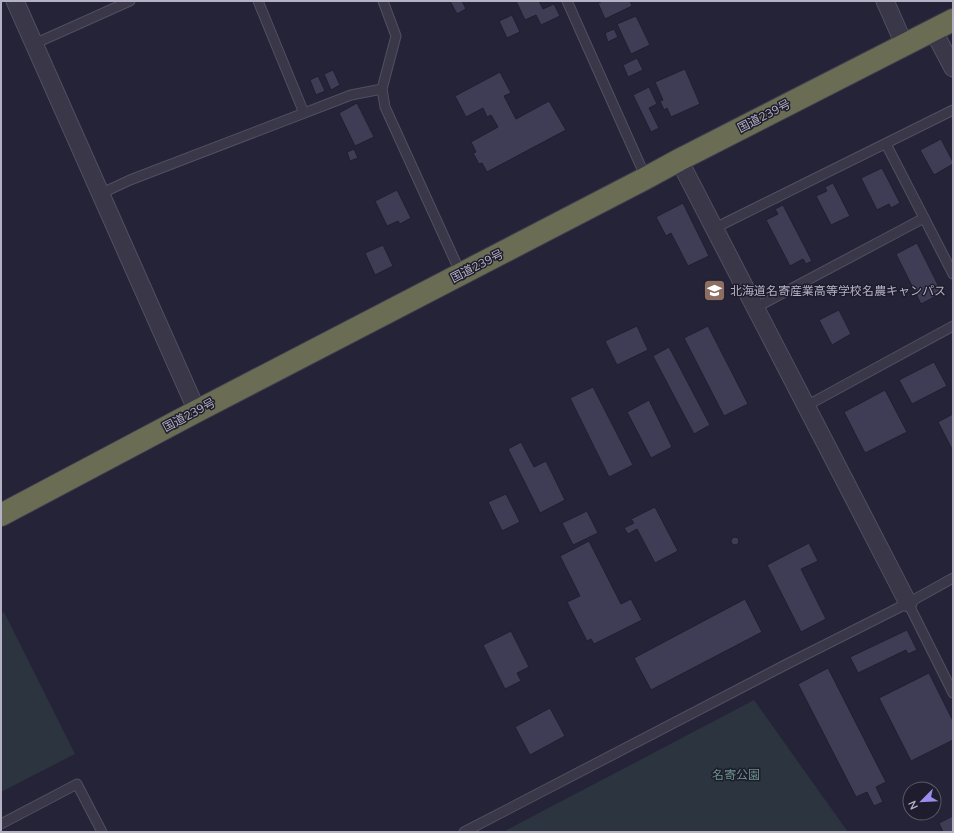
<svg xmlns="http://www.w3.org/2000/svg" width="954" height="833" font-family="'Nunito Sans','Noto Sans JP',sans-serif">
	<style>
		.green { fill: #2b343f }
		.building { fill: #3f3d55; stroke: #201e2f }
		.lines { fill: none; stroke-linecap: round; stroke-linejoin: round }
		.lane-casing { stroke: #514f60; stroke-width: 11 }
		.street-casing { stroke: #514f60; stroke-width: 19 }
		.highway-casing { stroke: #413f50; stroke-width: 24 }
		.lane { stroke: #393748; stroke-width: 9 }
		.street { stroke: #393748; stroke-width: 17 }
		.highway { stroke: #6a6d54; stroke-width: 22 }
		.labels { text-anchor: middle; dominant-baseline: central; stroke-width: 3; stroke-linejoin: round; paint-order: stroke }
		.street-label { font-size: 12px; fill: #b4b2c4; stroke: #1e1c2d }
		.poi-label { font-size: 12px; fill: #b4b2c4; stroke: #1e1c2d; text-anchor: start }
		.park-label { font-size: 12px; fill: #6b9389; stroke: #1e1c2d }
	</style>
	<rect width="100%" height="100%" fill="#252337"/>
	<!-- green -->
	<g class="green">
		<path d="M4,612L75,754L1,792V614Z"/>
		<path d="M754,700L848,832H503Z"/>
	</g>
	<!-- building -->
	<g class="building">
		<path d="M450,1H462L466,9L457,14Z"/>
		<path d="M516,1H539L543,9L554,4L560,16L541,25L536,15L525,20Z"/>
		<path d="M603,1H630L632,6L605,19L598,3Z"/>
		<path d="M512,15L520,32L507,38L499,21Z"/>
		<path d="M636,16L650,45L631,54L617,24Z"/>
		<path d="M614,29L618,37L608,42L605,33Z"/>
		<path d="M637,58L643,70L628,77L623,65Z"/>
		<path d="M685,69L700,104L671,117L667,108L664,110L660,101L663,100L655,82Z"/>
		<path d="M333,70L340,85L331,90L324,74Z"/>
		<path d="M500,72L511,93L504,96L516,119L549,101L566,130L487,172L482,163L479,164L473,153L476,152L471,142L498,127L491,115L487,117L483,108L466,117L455,96Z"/>
		<path d="M318,76L325,91L316,95L310,80Z"/>
		<path d="M649,87L657,104L649,108L659,128L651,132L633,95Z"/>
		<path d="M357,103L374,137L355,146L339,113Z"/>
		<path d="M941,139L953,162V164L934,175L920,150Z"/>
		<path d="M354,149L358,158L350,161L347,152Z"/>
		<path d="M882,168L900,203L891,208L889,204L877,210L861,178Z"/>
		<path d="M833,183L850,216L831,225L816,196L827,191L825,187Z"/>
		<path d="M397,190L411,218L400,224L398,221L387,226L375,201Z"/>
		<path d="M683,203L709,256L688,266L671,233L666,236L656,217Z"/>
		<path d="M783,205L812,261L806,264L803,259L790,266L766,220L778,214L775,209Z"/>
		<path d="M917,243L942,293L921,304L896,254Z"/>
		<path d="M383,245L393,266L375,275L365,253Z"/>
		<path d="M839,310L851,334L832,345L819,320Z"/>
		<path d="M637,326L648,350L617,365L605,341Z"/>
		<path d="M708,326L748,404L724,416L684,338Z"/>
		<path d="M669,347L710,425L694,434L653,356Z"/>
		<path d="M934,362L947,386L912,404L899,380Z"/>
		<path d="M593,387L633,465L609,477L570,398Z"/>
		<path d="M885,390L907,432L865,453L844,412Z"/>
		<path d="M649,400L672,447L651,458L627,412Z"/>
		<path d="M953,414V451L938,422Z"/>
		<path d="M521,442L534,467L546,461L565,500L540,513L508,449Z"/>
		<path d="M506,494L520,522L502,531L488,502Z"/>
		<path d="M655,507L678,551L655,563L637,529L628,534L624,528L634,523L631,519Z"/>
		<path d="M587,511L598,533L573,545L562,523Z"/>
		<circle cx="735" cy="541" r="4"/>
		<path d="M589,541L621,604L631,599L642,620L594,644L591,639L587,641L567,602L580,596L560,556Z"/>
		<path d="M809,543L818,561L801,569L826,619L801,632L767,565Z"/>
		<path d="M745,599L762,632L651,690L634,658Z"/>
		<path d="M907,630L917,650L908,654L906,650L858,673L850,657Z"/>
		<path d="M511,631L529,667L517,673L521,681L505,689L483,645Z"/>
		<path d="M828,668L886,782L876,787L883,802L874,806L867,792L856,797L798,684Z"/>
		<path d="M929,673L953,721V740L911,761L879,698Z"/>
		<path d="M550,708L565,736L530,755L515,727Z"/>
		<path d="M953,816V832H943L939,823Z"/>
	</g>
	<g class="lines">
		<defs>
			<g id="lane">
				<path d="M258,1L304,113"/>
				<path d="M383,1L396,36L382,89L385,107L461,274"/>
				<path d="M567,1L646,178"/>
				<path d="M34,44L130,1"/>
				<path d="M886,144L953,274"/>
				<path d="M100,194L130,180L351,95L382,89"/>
				<path d="M715,228L953,110"/>
				<path d="M755,308L924,218"/>
				<path d="M806,406L953,326"/>
				<path d="M908,603L953,693"/>
				<path d="M1,824L77,784L102,832"/>
				<path d="M464,832L789,663L908,603L953,578"/>
			</g>
			<g id="street">
				<path d="M15,1L197,411"/>
				<path d="M885,1L904,44"/>
				<path d="M933,30L953,68"/>
				<path d="M679,160L908,603"/>
			</g>
			<path id="highway" d="M1,515L197,411L646,178L679,160L953,20"/>
		</defs>
		<!-- lane casing -->
		<use href="#lane" class="lane-casing"/>
		<!-- street casing -->
		<use href="#street" class="street-casing"/>
		<!-- highway casing -->
		<use href="#highway" class="highway-casing"/>
		<!-- lane -->
		<use href="#lane" class="lane"/>
		<!-- street -->
		<use href="#street" class="street"/>
		<!-- highway -->
		<use href="#highway" class="highway"/>
	</g>
	<!-- icons -->
	<defs>
		<symbol id="school-square" viewBox="-11 -11 22 22"><rect x="-9" y="-9" width="18" height="18" rx="4" fill="#8d6e63" stroke="#1e1c2d"/><path d="M0-5L7-2L0 1L-7-2ZM-4 1L0 2.5L4 1V4Q0 6-4 4Z" fill="#fff"/></symbol>
	</defs>
	<g fill-rule="evenodd">
		<use href="#school-square" x="702" y="278" width="25" height="25"/>
	</g>
	<g class="labels">
		<!-- street labels -->
		<g class="street-label">
			<text transform="translate(764 116) rotate(-27)">国道239号</text>
			<text transform="translate(477 266) rotate(-27)">国道239号</text>
			<text transform="translate(189 415) rotate(-28)">国道239号</text>
		</g>
		<!-- poi labels -->
		<g class="poi-label">
			<text x="730" y="291">北海道名寄産業高等学校名農キャンパス</text>
		</g>
		<!-- park labels -->
		<g class="park-label">
			<text x="736" y="775">名寄公園</text>
		</g>
	</g>
	<!-- border -->
	<rect width="954" height="833" fill="none" stroke="#b4b2c4" stroke-width="4"/>
	<!-- north arrow -->
	<g transform="translate(922 801) rotate(246)"><circle r="19" fill="#1e1c2d" stroke="#5a5869"/>
	<path d="M0-3L7 15L0 10L-7 15Z" fill="#9b8dee"/>
	<text y="-6" font-size="11" font-weight="bold" text-anchor="middle" fill="#b4b2c4">N</text>
	</g>
</svg>
